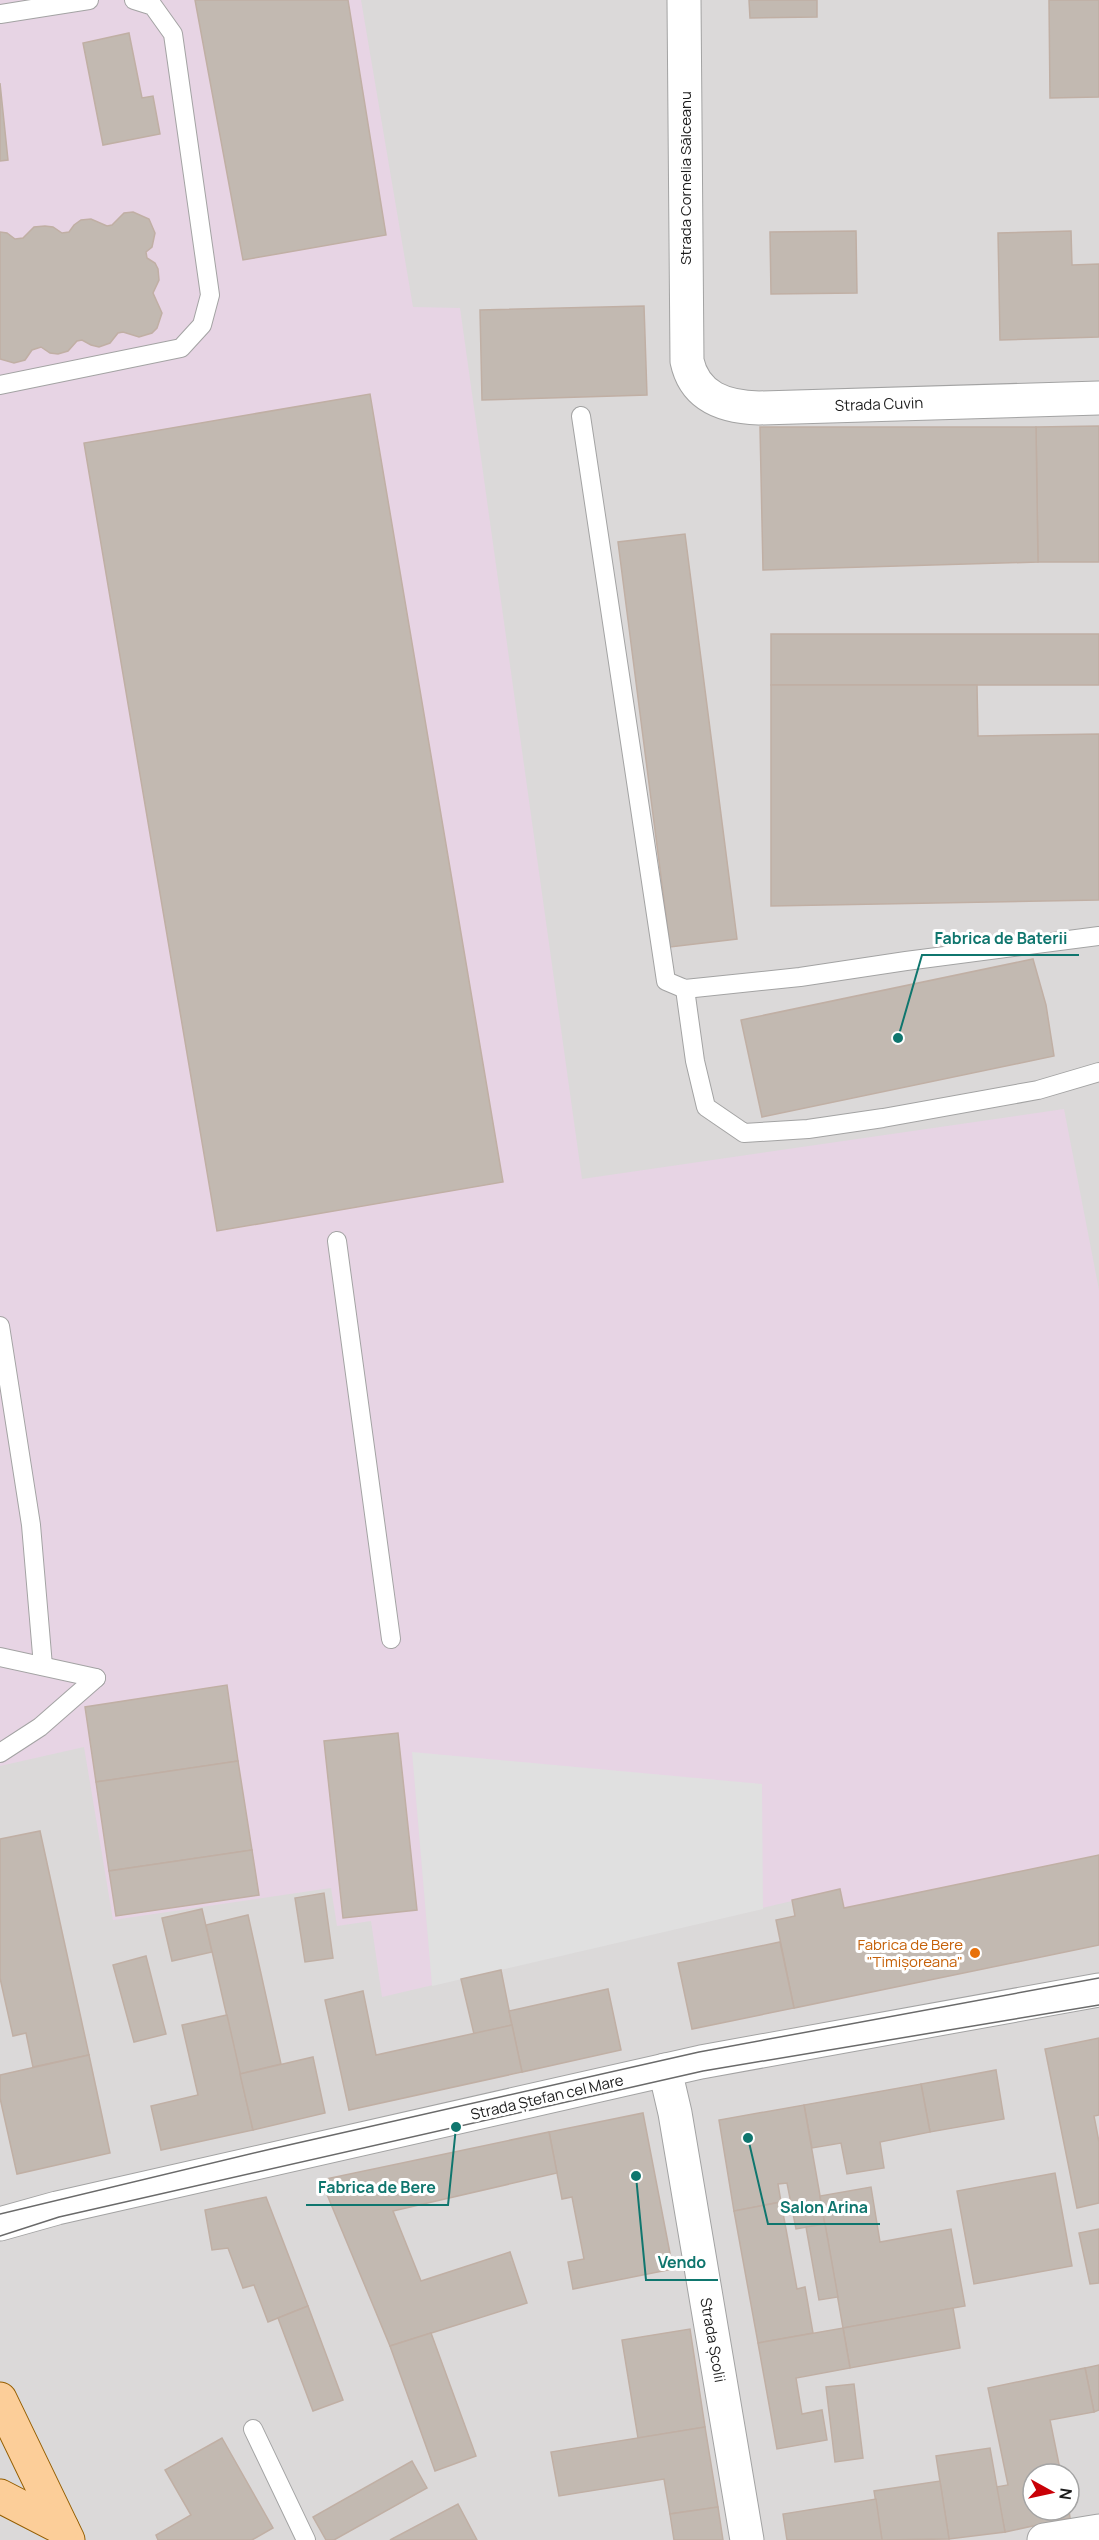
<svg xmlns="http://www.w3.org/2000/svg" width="1099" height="2540" font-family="Manrope,sans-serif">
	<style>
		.residential { fill: #dbd9d9; fill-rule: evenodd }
		.industrial { fill: #e7d4e4 }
		.parking { fill: #e0e0e0 }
		.building { fill: #c2b9b1; stroke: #c0afa4; stroke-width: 1.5 }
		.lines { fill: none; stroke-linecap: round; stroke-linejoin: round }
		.service-casing { stroke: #a3a3a3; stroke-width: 20 }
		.minor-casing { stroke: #a3a3a3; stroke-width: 35 }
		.tertiary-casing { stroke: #a3a3a3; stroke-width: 35 }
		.primary-casing { stroke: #955e00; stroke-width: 35 }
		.service { stroke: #fff; stroke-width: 18 }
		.minor { stroke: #fff; stroke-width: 33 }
		.tertiary { stroke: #fff; stroke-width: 33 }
		.primary { stroke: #fcce99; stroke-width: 33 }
		.tram { stroke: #6a6a6a; stroke-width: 1.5 }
		.food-dot { fill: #e8710a; stroke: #fff; stroke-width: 2 }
		.labels { text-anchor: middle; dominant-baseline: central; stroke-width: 6; stroke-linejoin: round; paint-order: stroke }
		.street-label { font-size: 15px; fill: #1c1c1c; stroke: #fff }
		.food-label { font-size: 15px; fill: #c56008; stroke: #fff; text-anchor: end }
		.leader { fill: none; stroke: #0f766e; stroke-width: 2 }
		.callout-dot { fill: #0f766e; stroke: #fff; stroke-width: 2 }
		.callout-label { font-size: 16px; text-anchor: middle; font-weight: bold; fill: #0f766e; stroke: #fff; stroke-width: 6; stroke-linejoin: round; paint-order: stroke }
	</style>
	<rect width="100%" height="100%" fill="#eeeae2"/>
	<!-- residential -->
	<path class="residential" d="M0,0H1099V2540H0ZM1033,2474H1069V2510H1033Z"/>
	<!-- industrial -->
	<path class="industrial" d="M0,0H361L413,307L460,308L582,1179L1064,1109L1099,1290V1855L844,1908L839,1890L382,1997L371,1921L337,1926L331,1888L113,1920L84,1747L0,1766Z"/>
	<!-- parking -->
	<path class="parking" d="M412,1752L762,1784L763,1909L432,1986Z"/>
	<!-- building -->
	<g class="building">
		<path d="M195,0H348L386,235L243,260Z"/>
		<path d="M749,0H817V17L750,18Z"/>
		<path d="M1049,0H1099V97L1050,98Z"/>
		<path d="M129,33L142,98L153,96L160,134L103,145L83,43Z"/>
		<path d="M0,83L8,160L0,161Z"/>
		<path d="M133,212L149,219L155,233L152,247L146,252L147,258L155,263L158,269L159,280L153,293L162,313L157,328L152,333L139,337L123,332L118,333L110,343L99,347L91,345L82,340L77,341L68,351L58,354L50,353L41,347L32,350L25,360L14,363L0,359V232L7,233L15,239L23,238L34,227L45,226L53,227L62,233L69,232L74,225L81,220L91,219L107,226L112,225L124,213Z"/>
		<path d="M856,231L857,293L771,294L770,232Z"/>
		<path d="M1071,231L1072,265L1099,264V337L1000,340L998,233Z"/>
		<path d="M644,306L647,395L482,400L480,310Z"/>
		<path d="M370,394L503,1182L217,1231L84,443Z"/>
		<path d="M1099,426V562H1038L1036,427Z"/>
		<path d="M760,427H1036L1038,562L763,570Z"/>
		<path d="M685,534L737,939L670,947L618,542Z"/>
		<rect x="771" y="634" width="328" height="51"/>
		<path d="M771,685H977L978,736L1099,734V900L771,906Z"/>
		<path d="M1033,959L1046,1005L1054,1056L762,1117L741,1020Z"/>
		<path d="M227,1685L238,1761L96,1782L85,1707Z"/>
		<path d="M398,1733L417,1910L343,1918L324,1741Z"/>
		<path d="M238,1761L252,1850L109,1871L96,1782Z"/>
		<path d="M40,1831L89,2055L33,2067L26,2033L13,2036L0,1978V1839Z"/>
		<path d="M252,1850L259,1895L116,1916L109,1871Z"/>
		<path d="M1099,1855V1945L794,2008L776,1920L795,1916L792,1900L840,1889L844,1908Z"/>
		<path d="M324,1893L333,1958L305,1962L295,1898Z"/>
		<path d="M202,1909L212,1952L172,1961L162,1918Z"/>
		<path d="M248,1915L281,2064L240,2074L206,1925Z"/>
		<path d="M780,1942L794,2008L692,2029L678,1963Z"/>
		<path d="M146,1956L166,2034L134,2042L113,1965Z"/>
		<path d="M501,1970L512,2025L474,2034L461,1979Z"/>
		<path d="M608,1989L621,2050L522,2072L509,2011Z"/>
		<path d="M363,1991L376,2055L512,2025L522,2072L349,2110L325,2000Z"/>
		<path d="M227,2015L253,2130L161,2150L151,2106L198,2095L182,2025Z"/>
		<path d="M1099,2038V2115L1094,2116L1099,2142V2203L1077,2208L1045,2049Z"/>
		<path d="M89,2055L110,2153L17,2174L0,2098V2075Z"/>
		<path d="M313,2057L325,2113L253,2130L240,2074Z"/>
		<path d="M996,2070L1004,2119L930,2132L921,2084Z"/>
		<path d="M921,2084L930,2132L880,2142L884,2168L847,2174L841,2143L812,2148L804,2105Z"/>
		<path d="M804,2105L825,2224L796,2229L787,2183L778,2184L781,2202L734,2211L719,2120Z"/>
		<path d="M643,2113L673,2269L573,2289L568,2262L584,2259L572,2197L562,2199L549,2132Z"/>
		<path d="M549,2132L557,2173L393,2211L421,2281L510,2252L527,2303L390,2346L321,2180Z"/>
		<path d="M1055,2173L1072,2266L974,2284L957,2191Z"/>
		<path d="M871,2187L880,2242L951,2229L965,2306L843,2328L820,2196Z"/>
		<path d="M266,2197L308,2306L268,2322L254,2285L243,2288L228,2248L212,2250L205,2210Z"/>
		<path d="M781,2202L797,2289L805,2287L813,2333L758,2343L734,2211Z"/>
		<path d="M825,2224L838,2297L819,2300L806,2227Z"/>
		<path d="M1099,2229V2283L1090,2284L1079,2233Z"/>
		<path d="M308,2306L343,2400L313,2411L278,2318Z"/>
		<path d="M953,2308L960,2348L850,2368L843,2328Z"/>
		<path d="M843,2328L850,2368L796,2378L802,2414L822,2410L827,2440L777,2449L758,2343Z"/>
		<path d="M690,2329L705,2427L638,2438L622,2340Z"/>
		<path d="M431,2333L476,2456L435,2471L390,2346Z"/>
		<path d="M1099,2365V2410L1094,2412L1085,2368Z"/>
		<path d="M1085,2368L1094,2412L1050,2420L1061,2474H1033V2510H1069L1070,2518L1005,2532L996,2487L1008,2485L988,2388Z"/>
		<path d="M854,2384L863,2458L835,2462L826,2387Z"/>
		<path d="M705,2427L718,2507L670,2514L664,2479L559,2496L551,2452Z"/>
		<path d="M222,2438L273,2528L252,2540H158L156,2535L191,2515L165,2470Z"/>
		<path d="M990,2448L1005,2532L949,2539L936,2456Z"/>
		<path d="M412,2461L427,2488L334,2540H326L313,2517Z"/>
		<path d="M940,2481L949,2539L882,2540L874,2491Z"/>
		<path d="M876,2499L882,2540H787L783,2514Z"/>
		<path d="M458,2504L477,2540H390Z"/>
		<path d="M718,2507L723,2540H674L670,2514Z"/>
	</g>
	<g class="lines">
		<defs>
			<g id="service">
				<path d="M0,14L89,0"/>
				<path d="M0,385L181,348L202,325L210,295L173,34L153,6L134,0"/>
				<path d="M581,416L666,981L685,989L800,977L906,961L1099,936"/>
				<path d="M685,989L695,1061L706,1107L744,1133L808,1129L883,1118L1038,1090L1099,1072"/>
				<path d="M337,1241L391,1639"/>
				<path d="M0,1326L31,1525L43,1666"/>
				<path d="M0,1657L96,1678"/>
				<path d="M0,1753L40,1727L96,1678"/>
				<path d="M253,2429L306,2540"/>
			</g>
			<g id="minor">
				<path d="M684,0L687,361C695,398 726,407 759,408L1099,398"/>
				<path d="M665,2070L675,2113L747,2540"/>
				<path d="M1044,2540L1099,2531"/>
			</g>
			<path id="tertiary" d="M0,2224L57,2208L701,2062L1099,1990"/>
			<g id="primary">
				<path d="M0,2399L68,2540"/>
				<path d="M0,2496L62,2528"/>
			</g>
		</defs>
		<!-- service casing -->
		<use href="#service" class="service-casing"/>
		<!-- minor casing -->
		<use href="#minor" class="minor-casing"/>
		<!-- tertiary casing -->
		<use href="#tertiary" class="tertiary-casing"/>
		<!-- primary casing -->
		<use href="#primary" class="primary-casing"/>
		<!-- service -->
		<use href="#service" class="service"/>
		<!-- minor -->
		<use href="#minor" class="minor"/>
		<!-- tertiary -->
		<use href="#tertiary" class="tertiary"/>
		<!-- primary -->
		<use href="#primary" class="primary"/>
		<!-- tram -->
		<g class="tram">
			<path d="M0,2214L271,2149L699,2052L1099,1978"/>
			<path d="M0,2236L59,2217L703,2071L1099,2005"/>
		</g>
	</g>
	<!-- markers -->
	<circle class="food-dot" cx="975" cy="1953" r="6"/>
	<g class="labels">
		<!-- street labels -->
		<g class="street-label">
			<text transform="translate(685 178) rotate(-90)">Strada Cornelia Sălceanu</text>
			<text transform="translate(879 404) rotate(-2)">Strada Cuvin</text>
			<text transform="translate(547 2097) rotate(-13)">Strada Ștefan cel Mare</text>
			<text transform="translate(713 2340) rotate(80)">Strada Școlii</text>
		</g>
		<!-- food labels -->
		<g class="food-label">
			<text x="963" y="1944">Fabrica de Bere<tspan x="963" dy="17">"Timișoreana"</tspan></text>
		</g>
	</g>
	<!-- callouts -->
	<path class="leader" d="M898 1038L922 955H1079M456 2127L448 2205H306M748 2138L768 2224H880M636 2176L646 2280H718"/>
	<g class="callout-dot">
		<circle cx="898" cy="1038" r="6"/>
		<circle cx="456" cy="2127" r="6"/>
		<circle cx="748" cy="2138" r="6"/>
		<circle cx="636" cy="2176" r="6"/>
	</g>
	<g class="callout-label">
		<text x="1001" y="944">Fabrica de Baterii</text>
		<text x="377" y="2193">Fabrica de Bere</text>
		<text x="824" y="2213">Salon Arina</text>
		<text x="682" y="2268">Vendo</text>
	</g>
	<!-- north arrow -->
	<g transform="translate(1051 2492) rotate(98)"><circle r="28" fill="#ffffff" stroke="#a4a4a4" stroke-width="1.5"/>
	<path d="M0-4.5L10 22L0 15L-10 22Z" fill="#c90007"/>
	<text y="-9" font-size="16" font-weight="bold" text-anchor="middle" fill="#1c1c1c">N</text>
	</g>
</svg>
